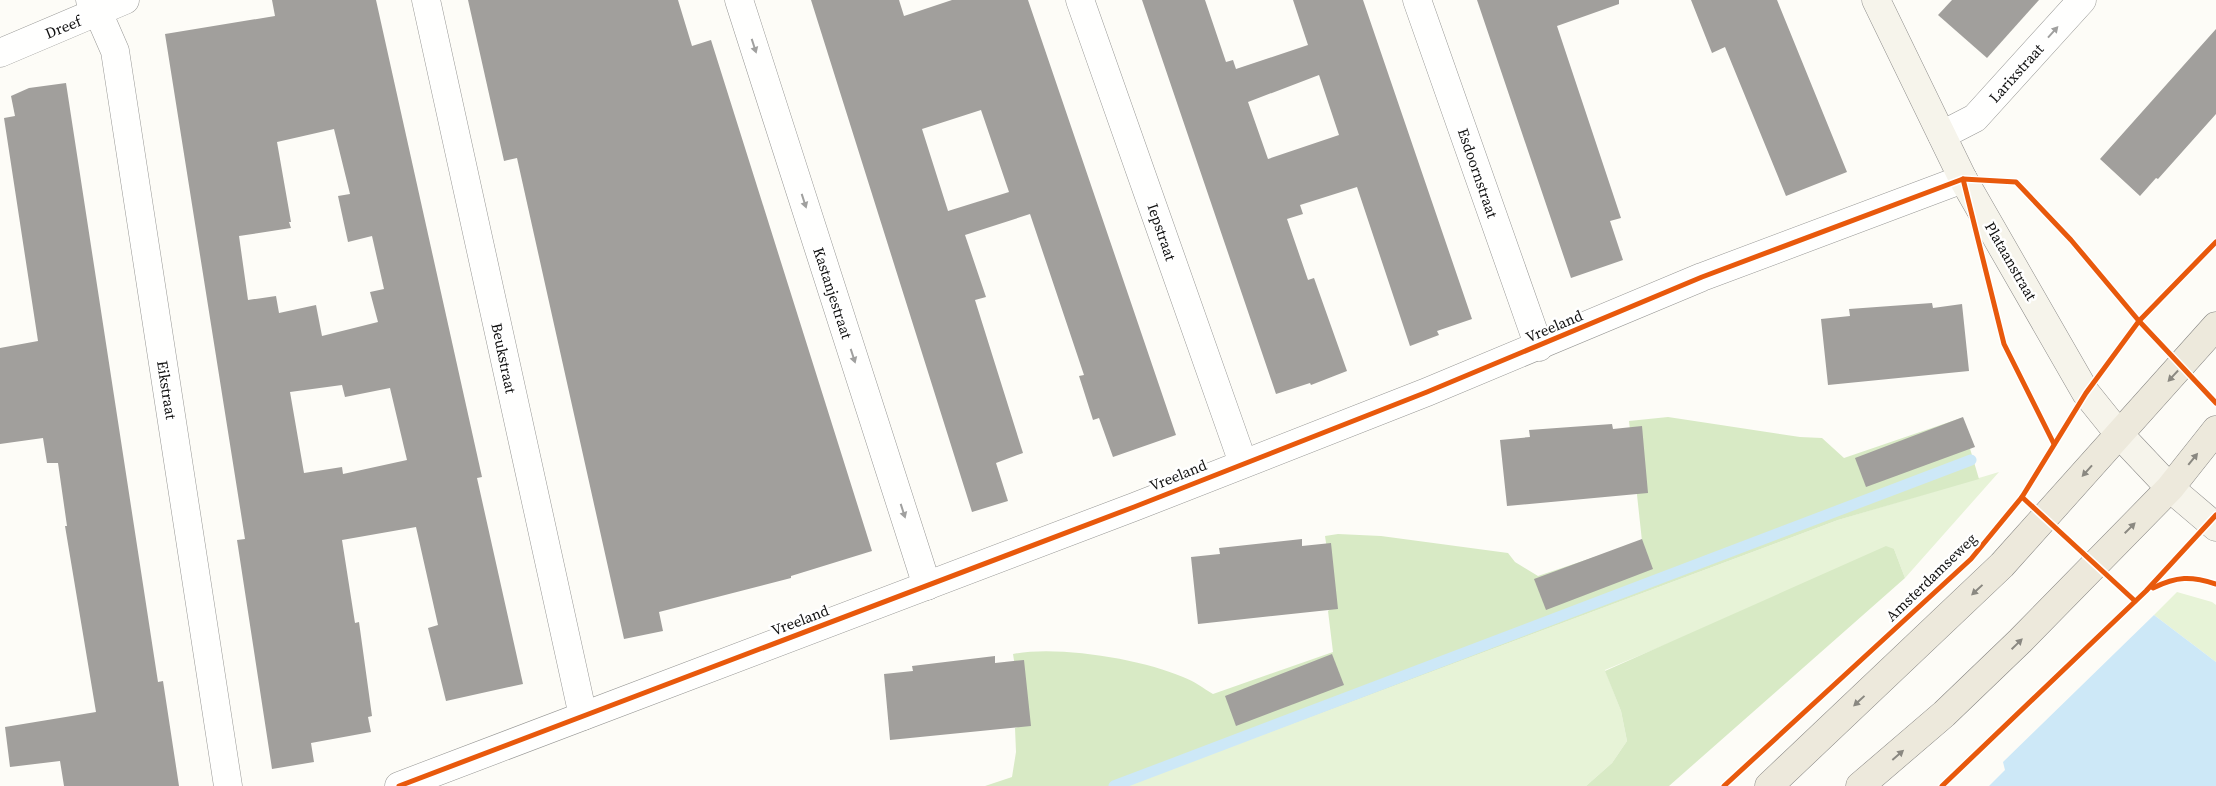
<svg xmlns="http://www.w3.org/2000/svg" width="2216" height="786" font-family="'Source Serif 4',serif">
	<style>
		.green { fill: #e7f3d7 }
		.forest { fill: #d8eac5 }
		.water { fill: #cde8f7 }
		.lines { fill: none; stroke-linecap: round; stroke-linejoin: round }
		.stream { stroke: #cde8f7; stroke-width: 11 }
		.building { fill: #a19f9c; fill-rule: evenodd }
		.street-casing { stroke: #979795; stroke-width: 29 }
		.secondary-casing { stroke: #8e8d8b; stroke-width: 29 }
		.primary-casing { stroke: #858482; stroke-width: 29 }
		.street { stroke: #fffffe; stroke-width: 28 }
		.secondary { stroke: #f6f4eb; stroke-width: 28 }
		.primary { stroke: #ede9dc; stroke-width: 28 }
		.cycleway-casing { stroke: #fff; stroke-width: 8 }
		.cycleway { stroke: #e8590c; stroke-width: 5 }
		.oneway { fill: #a0a09f }
		.oneway2 { fill: #8a8881 }
		.labels { text-anchor: middle; dominant-baseline: central; stroke-width: 5; stroke-linejoin: round; paint-order: stroke }
		.street-label { font-size: 15px; fill: #111; stroke: #fff }
	</style>
	<rect width="100%" height="100%" fill="#fdfcf7"/>
	<!-- green -->
	<g class="green">
		<path d="M1999,472L1905,578L1894,549L1605,670L1621,711L1627,741L1612,763L1586,786H1126L1838,520Z"/>
		<path d="M2177,592L2212,602L2216,605V662L2154,615Z"/>
	</g>
	<!-- forest -->
	<g class="forest">
		<path d="M1668,417L1800,437L1822,438L1844,458L1961,418L1979,479L1838,520L1126,786H985L1012,777L1016,752L1015,728L1024,725L1013,654C1057,645 1142,659 1183,677C1194,681 1203,688 1213,694L1333,652L1328,611L1335,604L1325,536L1338,534L1381,536L1508,553L1515,562L1538,576L1642,541L1629,421Z"/>
		<path d="M1886,546L1894,549L1905,578L1669,786H1586L1612,763L1627,741L1621,711L1605,671Z"/>
	</g>
	<!-- water -->
	<path class="water" d="M2154,615L2216,662V786H1989L2005,770L2003,762Z"/>
	<g class="lines">
		<!-- stream -->
		<path class="stream" d="M1114,786L1971,460"/>
	</g>
	<!-- building -->
	<g class="building">
		<path d="M272,0H376L482,477L477,478L523,684L446,701L428,628L438,625L416,527L342,540L355,623L359,622L372,716L368,717L371,732L311,743L314,762L272,769L237,540L245,539L165,34L275,16ZM334,129L350,194L338,196L348,242L372,236L384,289L370,292L378,322L322,336L316,305L279,313L276,296L248,300L239,236L291,228L289,222H291L277,142ZM342,385L345,397L390,388L407,460L343,474L342,467L304,473L290,392Z"/>
		<path d="M468,0H678L692,46L711,40L872,551L791,576V578L659,612L663,631L624,639L517,158L504,161Z"/>
		<path d="M811,0H899L904,16L952,0H1028L1176,435L1113,457L1099,418L1093,420L1079,376L1084,375L1030,214L965,235L986,297L975,300L1023,453L996,463L1008,501L972,512ZM981,110L1009,192L948,211L922,129Z"/>
		<path d="M1142,0H1205L1226,62L1233,60L1236,69L1308,45L1293,0H1363L1472,319L1437,331L1439,335L1410,346L1357,187L1300,205L1303,214L1287,219L1308,280L1314,278L1347,371L1311,385L1310,383L1276,394ZM1319,75L1339,135L1268,159L1248,102Z"/>
		<path d="M1477,0H1619V4L1557,26L1621,218L1610,221L1623,260L1571,278Z"/>
		<path d="M1691,0H1777L1847,172L1786,196L1725,47L1712,53Z"/>
		<path d="M1952,0H2039L1987,58L1938,15Z"/>
		<path d="M2216,29V114L2158,179L2156,178L2140,196L2100,159Z"/>
		<path d="M66,83L158,682L163,681L179,786H64L60,761L10,767L5,727L96,712L65,526H67L58,463H47L43,438L0,444V348L38,341L4,118L15,116L11,96L29,88Z"/>
		<path d="M1932,303L1933,308L1962,304L1969,371L1828,385L1821,319L1850,316L1849,309Z"/>
		<path d="M1963,417L1975,447L1866,487L1855,458Z"/>
		<path d="M1612,424L1613,429L1642,426L1648,493L1507,506L1500,440L1530,437L1529,430Z"/>
		<path d="M1302,539V546L1331,543L1338,609L1198,624L1191,557L1220,554L1219,548Z"/>
		<path d="M1642,539L1653,569L1546,610L1534,579Z"/>
		<path d="M1332,654L1344,685L1236,726L1225,696Z"/>
		<path d="M995,656V663L1024,660L1031,726L890,740L884,674L913,671L912,666Z"/>
	</g>
	<g class="lines">
		<defs>
			<g id="street">
				<path d="M90,0L98,12L115,51L228,786"/>
				<path d="M426,0L583,716"/>
				<path d="M739,0L927,586"/>
				<path d="M1080,0L1243,463"/>
				<path d="M1417,0L1539,347"/>
				<path d="M0,53L125,0"/>
				<path d="M1942,135L1975,118L2082,0"/>
				<path d="M399,786L1134,507L1427,392L1702,277L1963,179"/>
			</g>
			<path id="secondary" d="M1876,0L1963,179L2086,393L2119,434L2170,488L2216,527"/>
			<g id="primary">
				<path d="M1769,786L2002,565L2216,326"/>
				<path d="M1860,786L1944,714L2020,641L2170,488L2216,430"/>
			</g>
		</defs>
		<!-- street casing -->
		<use href="#street" class="street-casing"/>
		<!-- secondary casing -->
		<use href="#secondary" class="secondary-casing"/>
		<!-- primary casing -->
		<use href="#primary" class="primary-casing"/>
		<!-- street -->
		<use href="#street" class="street"/>
		<!-- secondary -->
		<use href="#secondary" class="secondary"/>
		<!-- primary -->
		<use href="#primary" class="primary"/>
		<defs>
			<g id="cycleway">
				<path d="M1963,179L2004,344L2054,444"/>
				<path d="M2022,497L2135,601"/>
				<path d="M2153,588C2177,576 2191,576 2216,584"/>
				<path d="M399,786L1134,507L1427,392L1702,277L1963,179L2016,182L2071,240L2139,321L2216,403"/>
				<path d="M1724,786L1971,559L2022,497L2086,393L2139,321L2216,242"/>
				<path d="M1942,786L2146,591L2216,515"/>
			</g>
		</defs>
		<!-- cycleway casing -->
		<use href="#cycleway" class="cycleway-casing"/>
		<!-- cycleway -->
		<use href="#cycleway" class="cycleway"/>
	</g>
	<!-- one-way arrows -->
	<defs><path id="oneway-solid" d="M-6-.8H1V-3.2L6.5 0L1 3.2V.8H-6Z" transform="scale(1.25)"/></defs>
	<g class="oneway">
		<use href="#oneway-solid" transform="translate(2053 32) rotate(-48)"/>
		<use href="#oneway-solid" transform="translate(754 46) rotate(72)"/>
		<use href="#oneway-solid" transform="translate(804 201) rotate(72)"/>
		<use href="#oneway-solid" transform="translate(853 356) rotate(72)"/>
		<use href="#oneway-solid" transform="translate(903 511) rotate(72)"/>
	</g>
	<g class="oneway2">
		<use href="#oneway-solid" transform="translate(2173 376) rotate(133)"/>
		<use href="#oneway-solid" transform="translate(2193 459) rotate(-51)"/>
		<use href="#oneway-solid" transform="translate(2087 471) rotate(132)"/>
		<use href="#oneway-solid" transform="translate(2130 528) rotate(-45)"/>
		<use href="#oneway-solid" transform="translate(1977 590) rotate(137)"/>
		<use href="#oneway-solid" transform="translate(2017 644) rotate(-44)"/>
		<use href="#oneway-solid" transform="translate(1859 701) rotate(137)"/>
		<use href="#oneway-solid" transform="translate(1898 755) rotate(-41)"/>
	</g>
	<g class="labels">
		<!-- street labels -->
		<g class="street-label">
			<text transform="translate(63 27) rotate(-22)">Dreef</text>
			<text transform="translate(2016 73) rotate(-48)">Larixstraat</text>
			<text transform="translate(1478 173) rotate(71)">Esdoornstraat</text>
			<text transform="translate(1162 232) rotate(71)">Iepstraat</text>
			<text transform="translate(2011 261) rotate(60)">Plataanstraat</text>
			<text transform="translate(833 293) rotate(72)">Kastanjestraat</text>
			<text transform="translate(1554 326) rotate(-23)">Vreeland</text>
			<text transform="translate(504 358) rotate(78)">Beukstraat</text>
			<text transform="translate(167 390) rotate(81)">Eikstraat</text>
			<text transform="translate(1178 475) rotate(-22)">Vreeland</text>
			<text transform="translate(1931 577) rotate(-44)">Amsterdamseweg</text>
			<text transform="translate(800 620) rotate(-21)">Vreeland</text>
		</g>
	</g>
</svg>
